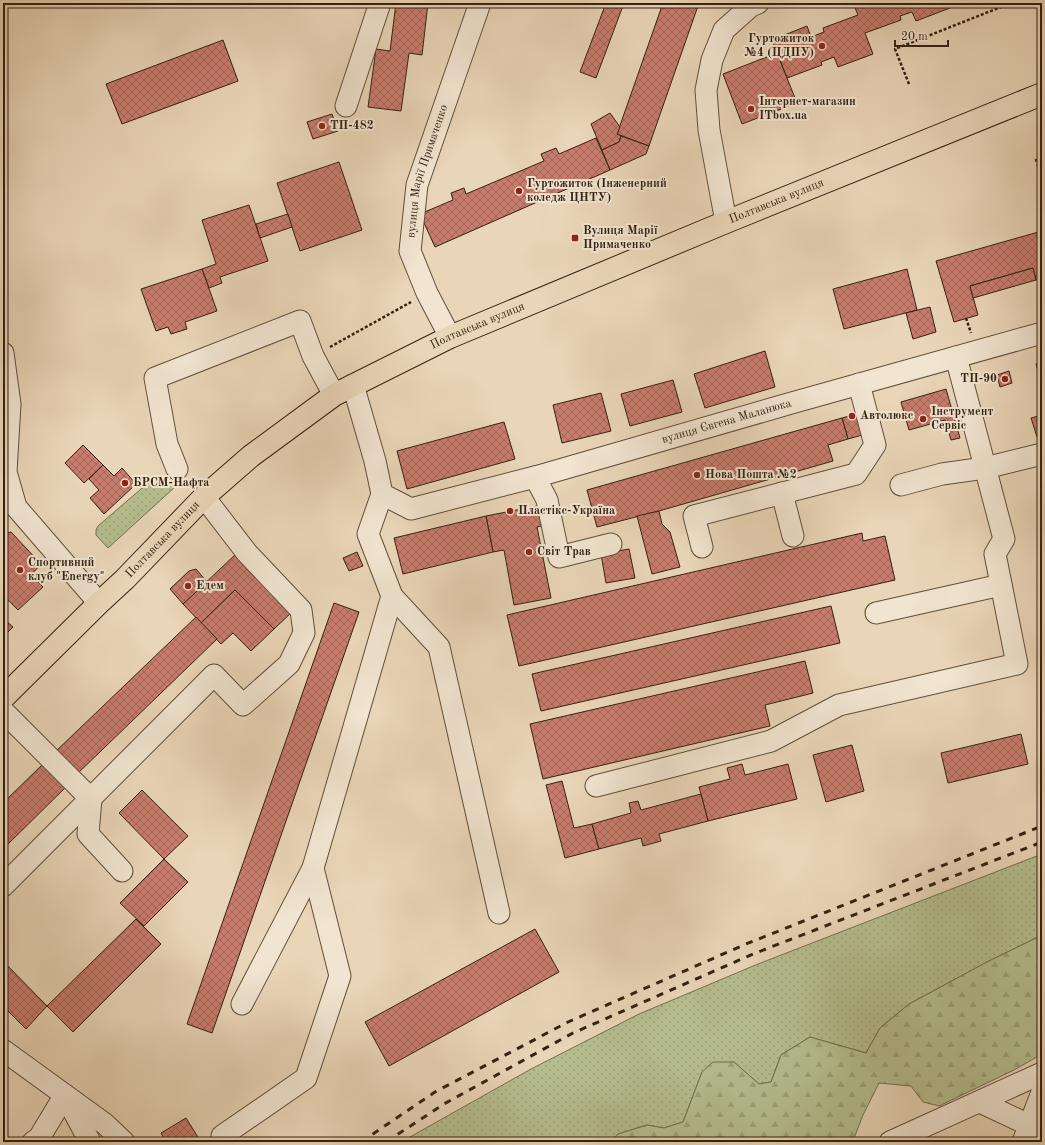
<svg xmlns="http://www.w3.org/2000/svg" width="1045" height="1145" font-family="'Old Standard TT',serif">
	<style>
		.grass { fill: url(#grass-dots); stroke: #746f50 }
		.forest { fill: url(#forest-firs); stroke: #746f50 }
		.building { fill: url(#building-cross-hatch); stroke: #332112 }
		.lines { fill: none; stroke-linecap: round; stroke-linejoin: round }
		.minor-casing { stroke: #604e3b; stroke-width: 23 }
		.major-casing { stroke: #332112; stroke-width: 24 }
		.path { stroke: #332112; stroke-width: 2.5; stroke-dasharray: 3 2; stroke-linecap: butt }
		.minor { stroke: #f1e4d0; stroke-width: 21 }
		.major { stroke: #e9d5b7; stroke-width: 22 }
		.rail { stroke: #332112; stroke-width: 3; stroke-dasharray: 7 7; stroke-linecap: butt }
		.poi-dot { fill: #8f2418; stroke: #f1e4d0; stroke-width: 1.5 }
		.labels { text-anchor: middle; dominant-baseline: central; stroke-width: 4; stroke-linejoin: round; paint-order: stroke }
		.poi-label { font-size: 12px; font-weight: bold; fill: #332112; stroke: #f1e4d0; text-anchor: start }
		.street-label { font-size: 12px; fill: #332112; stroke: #f1e4d0 }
	</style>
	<defs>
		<pattern id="grass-dots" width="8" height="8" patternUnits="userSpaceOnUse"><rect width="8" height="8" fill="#b5bd8f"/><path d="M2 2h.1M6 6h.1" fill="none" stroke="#9ca27a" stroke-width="1.8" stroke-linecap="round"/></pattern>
		<pattern id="forest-firs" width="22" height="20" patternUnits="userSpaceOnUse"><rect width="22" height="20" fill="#b5bd8f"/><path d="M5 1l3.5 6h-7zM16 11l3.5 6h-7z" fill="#9ca27a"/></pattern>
		<pattern id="building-cross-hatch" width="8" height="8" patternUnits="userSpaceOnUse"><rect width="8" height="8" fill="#c87c6d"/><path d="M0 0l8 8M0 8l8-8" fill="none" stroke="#a36558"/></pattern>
	</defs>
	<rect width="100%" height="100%" fill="#e9d5b7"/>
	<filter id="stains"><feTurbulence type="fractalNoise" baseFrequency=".005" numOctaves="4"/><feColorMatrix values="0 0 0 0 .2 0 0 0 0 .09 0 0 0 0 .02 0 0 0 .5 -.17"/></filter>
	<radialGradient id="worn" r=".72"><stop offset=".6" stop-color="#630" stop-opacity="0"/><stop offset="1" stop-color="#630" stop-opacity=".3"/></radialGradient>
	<!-- grass -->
	<g class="grass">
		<path d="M156,480H165L175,487L108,548L96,535V530L98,526L148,483Z"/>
		<path d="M1042,854V941L1036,938L987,962L909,1004L880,1028L866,1053L810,1037L781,1055L771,1082L759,1084L734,1062L702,1072L683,1122L664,1128L647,1125L618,1134L611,1142H401L531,1069L639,1014L758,964Z"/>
	</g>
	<!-- forest -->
	<path class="forest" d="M1036,938L1042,941V1054L1014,1070L939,1106L923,1102L911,1086L879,1083L863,1115L853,1141L852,1142H792L768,1139L765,1142H611L618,1134L647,1125L664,1128L683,1122L702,1072L713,1062H734L759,1084L771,1082L781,1055L810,1037L866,1053L880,1028L909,1004L987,962Z"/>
	<!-- building -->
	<g class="building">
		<path d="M396,3H428L422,55L409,53L401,111L368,107L376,49L390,51Z"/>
		<path d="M606,3H624L596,78L580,72Z"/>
		<path d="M663,3H699L649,146L617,134Z"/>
		<path d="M853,3H948L950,8L916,21L912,12L900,16L901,20L865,33L873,54L838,67L834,57L821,62L822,65L787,78L772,40L807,26L811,37L824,32L823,28L858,15Z"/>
		<path d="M223,40L238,81L122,124L106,84Z"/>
		<path d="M777,53L797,103L742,124L723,74Z"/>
		<path d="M610,113L620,127L617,134L621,136L619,142L602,150L591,124Z"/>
		<path d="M332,114L338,131L313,139L307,122Z"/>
		<path d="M621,136L649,146L646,154L610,170L602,150L619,142Z"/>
		<path d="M596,138L610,170L435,247L420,214L453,200L451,193L464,188L466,194L544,161L541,154L556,148L559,154Z"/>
		<path d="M339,162L362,230L300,251L277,183Z"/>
		<path d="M249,205L268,261L220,277L222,283L209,288L202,269L216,264L202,220Z"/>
		<path d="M288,214L292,227L260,238L256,224Z"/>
		<path d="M1042,231V278L1036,280L1033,268L970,286L978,315L954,322L936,261Z"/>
		<path d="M1033,268L1036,280L973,298L970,286Z"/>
		<path d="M202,269L217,311L185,322L187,329L171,334L168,327L156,331L141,289Z"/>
		<path d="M907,269L917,310L844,329L833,289Z"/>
		<path d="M930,307L936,332L913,339L906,313Z"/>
		<path d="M765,351L775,387L705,408L694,374Z"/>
		<path d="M1042,362V386L1036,364Z"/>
		<path d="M1009,371L1012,383L1000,387L997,375Z"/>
		<path d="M673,380L682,412L630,426L621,394Z"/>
		<path d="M946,389L960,438L951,440L945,420L909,430L901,402Z"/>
		<path d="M601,393L611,431L562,443L553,405Z"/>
		<path d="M860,413L866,434L848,439L842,418Z"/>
		<path d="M1042,415V435L1037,437L1031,418Z"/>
		<path d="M842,418L848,439L828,445L833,461L659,511L597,527L587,490Z"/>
		<path d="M504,422L515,459L407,489L397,451Z"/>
		<path d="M83,445L103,465L84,483L65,463Z"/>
		<path d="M103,465L114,476L122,468L136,484L104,514L90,498L99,490L89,479Z"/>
		<path d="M542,505L546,525L537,527L551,598L514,605L504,550L493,552L486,516Z"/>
		<path d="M659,511L662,524L670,532L680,567L652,574L637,516Z"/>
		<path d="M486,516L493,552L403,574L394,538Z"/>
		<path d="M11,532L41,564L31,575L43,587L18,610L3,595V534Z"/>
		<path d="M862,533L863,541L885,536L895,580L519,666L507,615Z"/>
		<path d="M629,549L635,578L606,583L601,554Z"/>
		<path d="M357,552L363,566L349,571L343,558Z"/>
		<path d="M237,553L293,611L274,629L235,590L201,623L183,604Z"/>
		<path d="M196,569L207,582L183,604L170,589L189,571Z"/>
		<path d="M235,590L274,629L251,651L233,633L221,644L201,623Z"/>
		<path d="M334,603L359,612L212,1033L187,1024Z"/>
		<path d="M831,606L840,643L541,711L532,674Z"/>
		<path d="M196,617L217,639L75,776L53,754Z"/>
		<path d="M3,618L13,627L3,637Z"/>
		<path d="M805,661L813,693L765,705L770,726L543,779L530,724Z"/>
		<path d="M1021,734L1028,764L948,783L941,753Z"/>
		<path d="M852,745L864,791L826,802L813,755Z"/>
		<path d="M46,761L69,784L3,849V803Z"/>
		<path d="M742,764L745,775L788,764L797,799L708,821L699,787L730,779L727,768Z"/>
		<path d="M562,781L574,828L592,824L599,849L565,858L546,785Z"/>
		<path d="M142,790L188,836L164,859L119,813Z"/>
		<path d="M701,794L708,821L659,834L661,841L643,846L641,838L599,849L592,824L631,813L629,803L638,801L641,810Z"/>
		<path d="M164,859L188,882L144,926L120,903Z"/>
		<path d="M136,919L161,944L73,1032L47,1006Z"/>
		<path d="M535,929L559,972L389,1066L365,1022Z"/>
		<path d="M3,961L47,1006L26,1029L3,1006Z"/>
		<path d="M186,1118L201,1142H166L161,1133Z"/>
	</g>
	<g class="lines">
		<defs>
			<g id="minor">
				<path d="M346,106L380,3"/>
				<path d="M726,222L709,130L706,90L712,60L724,30L751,6L758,3"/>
				<path id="s1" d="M450,337L427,293L410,251L417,185L480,3"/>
				<path d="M3,353L10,404L6,472L16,507L99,603"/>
				<path id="s2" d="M353,385L375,461L382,494L411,509L535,477L795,402L1042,333"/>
				<path d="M177,469L167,444L155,378L300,321L313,356L334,395"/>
				<path d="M535,477L547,500L559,557L611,544"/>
				<path d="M901,485L942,474L985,468L1042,454"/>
				<path d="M782,493L793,536"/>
				<path d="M382,494L368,534L392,596L439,647L499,913"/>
				<path d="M702,547L694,516L856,474L875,445L859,384"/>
				<path d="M876,613L1001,585"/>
				<path d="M3,711L91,799L88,834L122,871"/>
				<path d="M596,786L771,741L839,705L1017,664L995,554L1004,539L956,357"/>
				<path d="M3,886L214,675L243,705L289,664L304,633L301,610L247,553L204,497"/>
				<path d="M242,1004L313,868L392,596"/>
				<path d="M3,1050L105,1124L124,1142"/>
				<path d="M67,1099L90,1142"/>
				<path d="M980,1102L1029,1125L1042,1130"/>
				<path d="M222,1136L306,1078L340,976L313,868"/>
				<path d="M33,1142L39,1138L65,1095"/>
				<path d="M890,1142L1042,1073"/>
				<path d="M1023,1142L1042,1092"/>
			</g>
			<g id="major">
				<path id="s3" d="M3,698L99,603L125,579L204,497L251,456L334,395L450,337L726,222L1042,94"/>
			</g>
		</defs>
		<!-- minor casing -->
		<use href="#minor" class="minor-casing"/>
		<!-- major casing -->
		<use href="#major" class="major-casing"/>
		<!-- path -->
		<g class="path">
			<path d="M1040,32L1042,38"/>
			<path d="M909,84L895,49L1011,3"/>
			<path d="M1036,159L1042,180"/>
			<path d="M966,318L971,333"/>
			<path d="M330,347L411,302"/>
		</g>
		<!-- minor -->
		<use href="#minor" class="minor"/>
		<!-- major -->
		<use href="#major" class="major"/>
		<!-- rail -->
		<g class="rail">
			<path d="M361,1142L435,1092L568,1022L746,944L1042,826"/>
			<path d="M386,1142L444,1104L573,1033L753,954L1042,842"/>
		</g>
	</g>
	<!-- markers -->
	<g class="poi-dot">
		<circle cx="822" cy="46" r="4"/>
		<circle cx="751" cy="109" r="4"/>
		<circle cx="322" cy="126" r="4"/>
		<circle cx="519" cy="191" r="4"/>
		<rect x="571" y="234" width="8" height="8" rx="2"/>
		<circle cx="1005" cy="379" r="4"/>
		<circle cx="852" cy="416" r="4"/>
		<circle cx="923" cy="419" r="4"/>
		<circle cx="697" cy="475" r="4"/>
		<circle cx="125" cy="483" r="4"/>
		<circle cx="510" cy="511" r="4"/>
		<circle cx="529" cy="552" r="4"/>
		<circle cx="20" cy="570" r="4"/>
		<circle cx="188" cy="586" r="4"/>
	</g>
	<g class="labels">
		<!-- poi labels -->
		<g class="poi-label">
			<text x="814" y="39" text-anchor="end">Гуртожиток<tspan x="814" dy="14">№4 (ЦДПУ)</tspan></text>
			<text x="759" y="102">Інтернет-магазин<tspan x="759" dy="14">ITbox.ua</tspan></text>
			<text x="330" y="126">ТП-482</text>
			<text x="527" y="184">Гуртожиток (Інженерний<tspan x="527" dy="14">коледж ЦНТУ)</tspan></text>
			<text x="583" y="231">Вулиця Марії<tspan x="583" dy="14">Примаченко</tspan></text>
			<text x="997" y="379" text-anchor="end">ТП-90</text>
			<text x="931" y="412">Інструмент<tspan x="931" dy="14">Сервіс</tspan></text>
			<text x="860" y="416">Автолюкс</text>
			<text x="705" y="475">Нова Пошта №2</text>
			<text x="133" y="483">БРСМ-Нафта</text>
			<text x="518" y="511">Пластікс-Україна</text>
			<text x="537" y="552">Світ Трав</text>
			<text x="28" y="563">Спортивний<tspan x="28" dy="14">клуб "Energy"</tspan></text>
			<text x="196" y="586">Едем</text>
		</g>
		<!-- street labels -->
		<g class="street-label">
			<text stroke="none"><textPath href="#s1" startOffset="177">вулиця Марії Примаченко</textPath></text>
			<text stroke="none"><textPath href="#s3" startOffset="933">Полтавська вулиця</textPath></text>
			<text stroke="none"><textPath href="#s3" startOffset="609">Полтавська вулиця</textPath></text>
			<text stroke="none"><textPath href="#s2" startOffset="473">вулиця Євгена Маланюка</textPath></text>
			<text stroke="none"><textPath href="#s3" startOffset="225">Полтавська вулиця</textPath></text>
		</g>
	</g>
	<!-- margin -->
	<rect width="1045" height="1145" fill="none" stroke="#e9d5b7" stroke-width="16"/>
	<rect x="4" y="4" width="1037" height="1137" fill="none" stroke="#332112" stroke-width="2"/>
	<rect x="8" y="8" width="1029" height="1129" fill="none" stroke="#332112"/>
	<!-- scale -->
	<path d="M895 40v6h53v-6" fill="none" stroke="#332112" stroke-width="2"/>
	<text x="901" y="40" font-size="12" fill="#332112" stroke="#f1e4d0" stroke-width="3" paint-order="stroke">20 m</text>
	<rect width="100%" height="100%" filter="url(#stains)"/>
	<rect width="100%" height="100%" fill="url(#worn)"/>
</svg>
